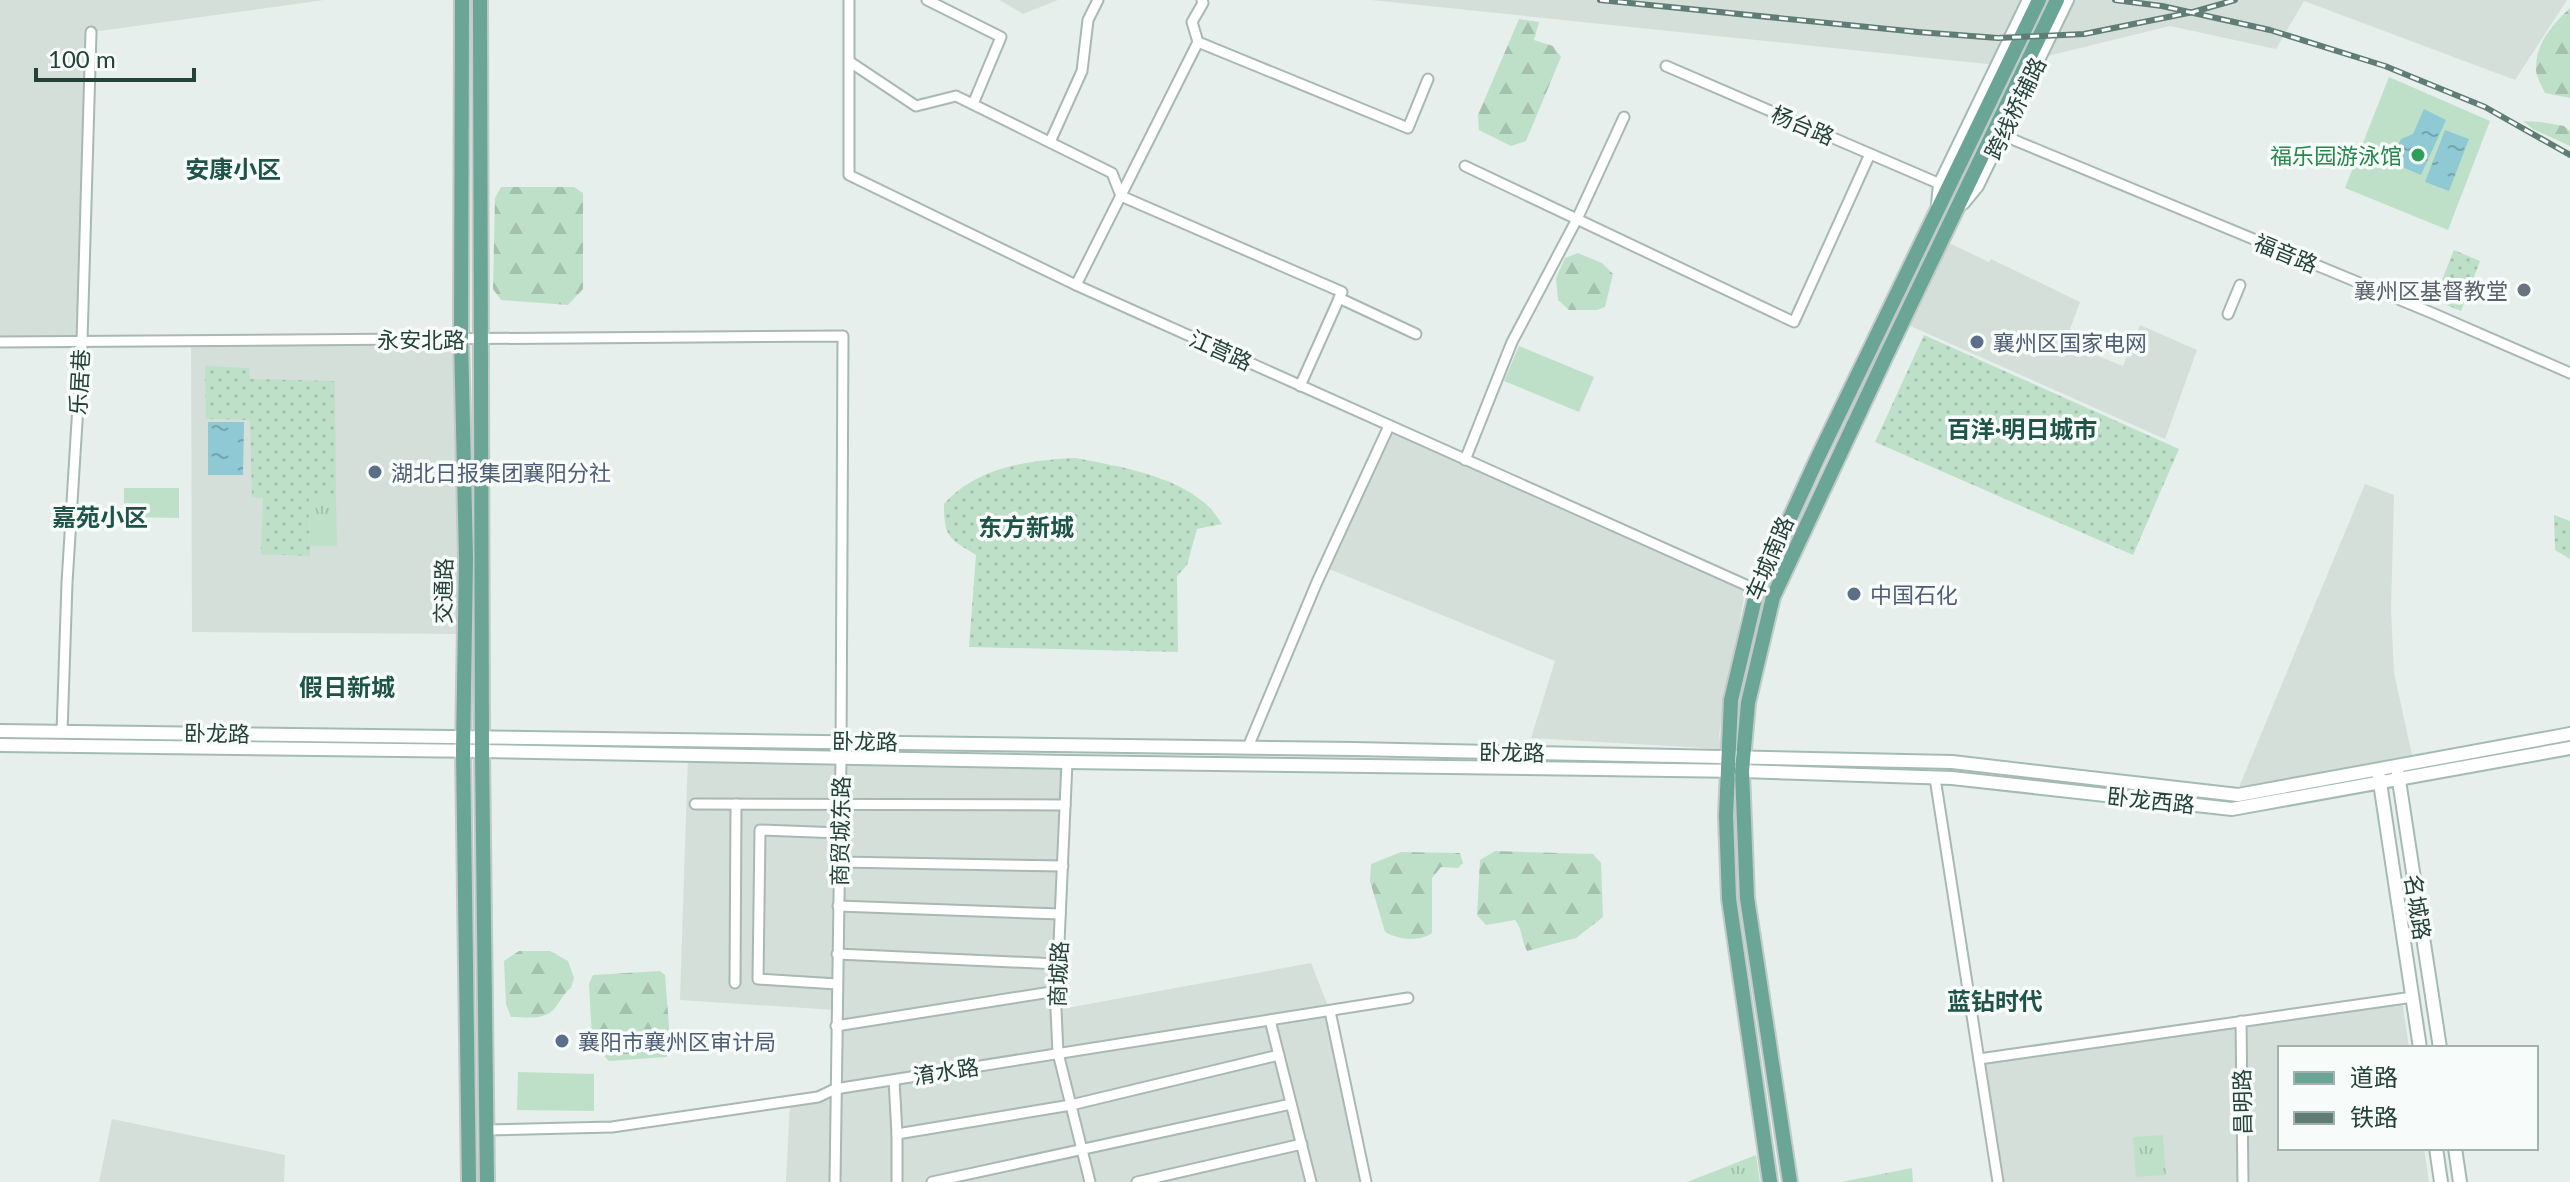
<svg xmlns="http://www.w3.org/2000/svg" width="2570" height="1182" font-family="Lato,'Noto Sans SC',sans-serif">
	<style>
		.built { fill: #d4dfda }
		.grass { fill: url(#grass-dots) }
		.forest { fill: url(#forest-firs) }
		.park { fill: url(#park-tufts) }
		.garden { fill: #bfe0c8 }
		.water { fill: url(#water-ripples) }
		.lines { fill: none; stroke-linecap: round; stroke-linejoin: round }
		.street-casing { stroke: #a8b8b2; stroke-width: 13 }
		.secondary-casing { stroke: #a4bbb3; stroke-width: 16 }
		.primary-casing { stroke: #c2cac8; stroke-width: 18 }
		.street { stroke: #fff; stroke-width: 9 }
		.secondary { stroke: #fff; stroke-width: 12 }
		.primary { stroke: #6aa596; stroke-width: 14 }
		.rail-casing { stroke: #5f7d75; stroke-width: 6 }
		.rail { stroke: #f7fbf9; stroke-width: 3; stroke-dasharray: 9; stroke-linecap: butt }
		.leisure-dot { fill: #2e9e5b; stroke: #f7fbf9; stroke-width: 3 }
		.worship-dot { fill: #6b7280; stroke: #f7fbf9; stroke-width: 3 }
		.service-dot { fill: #5c6f8a; stroke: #f7fbf9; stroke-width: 3 }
		.labels { text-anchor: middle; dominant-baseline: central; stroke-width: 7; stroke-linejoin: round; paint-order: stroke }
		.street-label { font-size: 22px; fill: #24423a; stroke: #f7fbf9 }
		.leisure-label { font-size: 22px; fill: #27864d; stroke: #f7fbf9; text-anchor: end }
		.worship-label { font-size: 22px; fill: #5b616d; stroke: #f7fbf9; text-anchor: end }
		.service-label { font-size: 22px; fill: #4e5e75; stroke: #f7fbf9; text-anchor: start }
		.neighbourhood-label { font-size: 24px; font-weight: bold; fill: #1f5548; stroke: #f7fbf9 }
	</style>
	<defs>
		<pattern id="grass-dots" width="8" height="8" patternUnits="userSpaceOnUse" patternTransform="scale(2)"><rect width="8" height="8" fill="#bfe0c8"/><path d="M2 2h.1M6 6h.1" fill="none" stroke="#a4c1ad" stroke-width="1.8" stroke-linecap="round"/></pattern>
		<pattern id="forest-firs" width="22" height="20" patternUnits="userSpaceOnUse" patternTransform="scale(2)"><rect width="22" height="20" fill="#bfe0c8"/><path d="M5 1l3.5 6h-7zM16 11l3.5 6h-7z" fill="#a4c1ad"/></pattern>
		<pattern id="park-tufts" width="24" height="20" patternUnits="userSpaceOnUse" patternTransform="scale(2)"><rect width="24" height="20" fill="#bfe0c8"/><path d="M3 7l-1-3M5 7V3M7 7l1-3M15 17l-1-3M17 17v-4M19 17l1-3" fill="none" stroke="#a4c1ad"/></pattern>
		<pattern id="water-ripples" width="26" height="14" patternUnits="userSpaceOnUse" patternTransform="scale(2)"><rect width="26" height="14" fill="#8ec9d4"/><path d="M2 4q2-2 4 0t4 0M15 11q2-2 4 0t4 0" fill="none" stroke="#74a5ad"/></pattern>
	</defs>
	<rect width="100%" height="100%" fill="#e6efeb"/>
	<!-- built -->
	<g class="built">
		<path d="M0,0H324L92,32L82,341H0Z"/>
		<path d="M1000,0H1058L1023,14Z"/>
		<path d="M1371,0H2567L2515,80L2304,1L2276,49L2170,26L2006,66Z"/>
		<path d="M1945,241L1989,262L1991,259L2080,302L2065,343L2123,366L2140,325L2197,350L2165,439L1906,324Z"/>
		<path d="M461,339L465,634L192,632L191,340Z"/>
		<path d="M1392,434L1745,592L1719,734L1721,749L1531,738L1555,661L1329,569Z"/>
		<path d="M2365,484L2394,495L2391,610L2394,673L2412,755L2239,787Z"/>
		<path d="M688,754L1067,762L1056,1010L1311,963L1330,1011L1366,1182H786L790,1101L835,1089L836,1010L680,1000Z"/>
		<path d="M2402,1000L2409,1048H2280V1148H2424L2429,1182H2003L1985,1063Z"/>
		<path d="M112,1119L285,1155L284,1182H99Z"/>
	</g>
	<!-- grass -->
	<g class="grass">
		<path d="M2454,250L2480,261L2461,311L2434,300Z"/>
		<path d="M1924,335L2179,449L2133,555L1875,442Z"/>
		<path d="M205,366L249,368L250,379L335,381L336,498L309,499L310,556L261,554L263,498L252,497L250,420L206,419Z"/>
		<path d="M1076,458C1120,467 1171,474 1206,504C1212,509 1217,517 1222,524L1197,529L1187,565L1177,576L1178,652L969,647L976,555C949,538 944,538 944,504C977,467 1029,460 1076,458Z"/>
		<path d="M2554,515L2570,521V559L2555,550Z"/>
	</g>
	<!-- forest -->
	<g class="forest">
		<path d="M2570,8V98L2545,93C2542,86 2536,77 2536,69C2535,44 2553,24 2570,8Z"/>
		<path d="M1519,19L1539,22L1534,40L1553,46L1561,57L1526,141L1511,146L1479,130L1478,115Z"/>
		<path d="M2523,121L2541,122L2564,126L2570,131V146L2533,129Z"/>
		<path d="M501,187H574L583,193V289L568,305L501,300L493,289L495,198Z"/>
		<path d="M1578,253L1602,263L1613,274L1605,307L1597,310H1569L1558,300L1556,278L1565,258Z"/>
		<path d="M1495,851L1593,854L1601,863L1603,917L1576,938L1527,951C1521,940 1523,930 1515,920L1486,925L1477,915L1480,860Z"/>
		<path d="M1401,852L1460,853L1463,863L1458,868L1441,867L1432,878V933C1419,942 1399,940 1385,932L1370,881L1371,864Z"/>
		<path d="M519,951H550L568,961L574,978L571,988C563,994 561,1000 555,1008C545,1021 526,1017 511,1017L506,1004L504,961Z"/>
		<path d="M660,971L665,975L671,1052L666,1057L609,1061L605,1057L603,1046L592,1039L589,984L593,975Z"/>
	</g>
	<!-- park -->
	<g class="park">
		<path d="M309,498H336L337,546H310Z"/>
		<path d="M2163,1135L2166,1175L2136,1177L2133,1137Z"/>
		<path d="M1756,1155L1760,1182H1687Z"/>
		<path d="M1912,1168L1913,1182H1841Z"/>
	</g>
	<!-- garden -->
	<g class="garden">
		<path d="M2389,77L2490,121L2448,230L2345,188Z"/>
		<path d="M1519,346L1594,377L1579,412L1504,381Z"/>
		<path d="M124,488H179V518L124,517Z"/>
		<path d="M518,1072L594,1074V1111L517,1110Z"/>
	</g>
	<!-- water -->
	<g class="water">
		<path d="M2424,109L2446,120L2421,175L2400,166L2402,160L2396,150L2401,139L2413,134Z"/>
		<path d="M2445,130L2469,139L2449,191L2425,182Z"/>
		<path d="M208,422H244L243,475H208Z"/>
	</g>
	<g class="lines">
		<defs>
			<g id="street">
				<path d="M849,0V175L1076,285L1757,590"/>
				<path d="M927,0L1001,37L973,104"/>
				<path d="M1198,42L1192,22L1203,3L1202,0"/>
				<path d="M850,62L916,106L956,96L1112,173L1121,196L1342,292L1300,386"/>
				<path d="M1666,66L1940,184"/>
				<path d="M2002,135L2432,313L2570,373"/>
				<path d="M1050,142L1082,71L1088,20L1098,0"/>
				<path d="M1465,166L1794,322L1870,154"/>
				<path d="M1076,285L1198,42L1408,128L1428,79"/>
				<path d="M1339,298L1416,334"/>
				<path d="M2228,314L2240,285"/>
				<path d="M0,342L843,336L841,757L835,1182"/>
				<path d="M1465,460L1512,342L1577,219L1624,117"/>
				<path d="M62,732L67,583L82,341L91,32"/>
				<path d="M1248,747L1317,582L1389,426"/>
				<path d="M1067,762L1056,1010L1058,1053L1090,1182"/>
				<path d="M1935,778L1998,1182"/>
				<path d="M695,804L1065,805"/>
				<path d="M839,862L1063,866"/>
				<path d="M838,906L1060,914"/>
				<path d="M837,954L1058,964"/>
				<path d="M735,983L736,804"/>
				<path d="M837,984L758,979L760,830L840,833"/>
				<path d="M1330,1011L1366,1182"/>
				<path d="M1270,1020L1311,1182"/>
				<path d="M2241,1021L2243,1182"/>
				<path d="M836,1026L1057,991"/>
				<path d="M1979,1059L2413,997"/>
				<path d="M894,1080L897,1134"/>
				<path d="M485,1130L612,1127L818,1097L835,1089L1408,998"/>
				<path d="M897,1182V1134L1071,1105L1279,1055"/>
				<path d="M932,1182L1291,1104"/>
				<path d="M1137,1182L1302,1144"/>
			</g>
			<g id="secondary">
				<path d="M1963,203L1977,186L2067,0"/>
				<path d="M1938,204L1940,184L2029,0"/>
				<path d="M0,731L1354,749L1952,762L2238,795L2570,734"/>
				<path d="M0,745L482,751L1067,762L1742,771L1952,778L2232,809L2570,748"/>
				<path d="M2398,774L2440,1048"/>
				<path d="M2379,776L2420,1048"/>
				<path d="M2436,1148L2441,1182"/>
				<path d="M2455,1148L2460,1182"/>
			</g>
			<g id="primary">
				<path d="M462,0L461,339L466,558L463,751L469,1182"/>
				<path d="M480,0L482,751L487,1182"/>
				<path d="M1770,1182L1729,899L1726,816L1731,700L1757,590L1818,457L2039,0"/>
				<path d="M1790,1182L1747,898L1742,771L1748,703L1773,597L1885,358L2057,0"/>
			</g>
		</defs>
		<!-- street casing -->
		<use href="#street" class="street-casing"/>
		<!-- secondary casing -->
		<use href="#secondary" class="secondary-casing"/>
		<!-- primary casing -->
		<use href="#primary" class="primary-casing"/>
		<!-- street -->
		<use href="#street" class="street"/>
		<!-- secondary -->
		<use href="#secondary" class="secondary"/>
		<!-- primary -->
		<use href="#primary" class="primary"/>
		<defs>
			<g id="rail">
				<path d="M1600,0L1918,32L1998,38L2084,34L2193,12L2235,0"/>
				<path d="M2115,0L2162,6L2270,30L2385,66L2485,107L2570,155"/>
			</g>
		</defs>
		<!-- rail casing -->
		<use href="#rail" class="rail-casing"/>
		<!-- rail -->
		<use href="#rail" class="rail"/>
	</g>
	<!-- markers -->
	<circle class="leisure-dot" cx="2418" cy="155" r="8"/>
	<circle class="worship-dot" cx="2524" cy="290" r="8"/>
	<g class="service-dot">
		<circle cx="1977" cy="342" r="8"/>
		<circle cx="375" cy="472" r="8"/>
		<circle cx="1854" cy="594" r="8"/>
		<circle cx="562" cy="1041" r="8"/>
	</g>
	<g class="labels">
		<!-- street labels -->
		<g class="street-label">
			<text transform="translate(2015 108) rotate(-64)">跨线桥辅路</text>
			<text transform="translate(1803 125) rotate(23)">杨台路</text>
			<text transform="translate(2286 253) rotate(22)">福音路</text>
			<text x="421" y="339">永安北路</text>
			<text transform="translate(1221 350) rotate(24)">江营路</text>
			<text transform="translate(79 382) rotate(-87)">乐居巷</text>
			<text transform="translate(1769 558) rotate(-67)">车城南路</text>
			<text transform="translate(443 591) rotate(-89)">交通路</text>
			<text transform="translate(217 733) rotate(1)">卧龙路</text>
			<text transform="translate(865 741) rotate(1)">卧龙路</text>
			<text transform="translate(1512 752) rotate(1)">卧龙路</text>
			<text transform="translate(2151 800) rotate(6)">卧龙西路</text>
			<text transform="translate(840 831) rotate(-89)">商贸城东路</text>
			<text transform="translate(2418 907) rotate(81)">名城路</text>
			<text transform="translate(1058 974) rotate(-88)">商城路</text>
			<text transform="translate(946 1071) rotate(-9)">淯水路</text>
			<text transform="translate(2242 1102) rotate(-91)">昌明路</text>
		</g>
		<!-- leisure labels -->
		<g class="leisure-label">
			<text x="2402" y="155">福乐园游泳馆</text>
		</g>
		<!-- worship labels -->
		<g class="worship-label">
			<text x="2508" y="290">襄州区基督教堂</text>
		</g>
		<!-- service labels -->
		<g class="service-label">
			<text x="1993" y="342">襄州区国家电网</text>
			<text x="391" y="472">湖北日报集团襄阳分社</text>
			<text x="1870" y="594">中国石化</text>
			<text x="578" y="1041">襄阳市襄州区审计局</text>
		</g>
		<!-- neighbourhood labels -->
		<g class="neighbourhood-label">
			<text x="233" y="168">安康小区</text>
			<text x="2022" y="428">百洋·明日城市</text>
			<text x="100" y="516">嘉苑小区</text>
			<text x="1026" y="526">东方新城</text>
			<text x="347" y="686">假日新城</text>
			<text x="1995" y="1000">蓝钻时代</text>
		</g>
	</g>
	<!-- legend -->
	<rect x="2278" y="1046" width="260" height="104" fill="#f7fbf9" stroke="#a3b1ad" stroke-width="2"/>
	<rect x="2294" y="1072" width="40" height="12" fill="#6aa596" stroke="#a3b1ad" stroke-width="2"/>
	<text x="2350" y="1086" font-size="24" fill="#24423a">道路</text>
	<rect x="2294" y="1112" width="40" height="12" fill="#5f7d75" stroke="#a3b1ad" stroke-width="2"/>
	<text x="2350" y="1126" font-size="24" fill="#24423a">铁路</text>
	<!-- scale -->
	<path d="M36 68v12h158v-12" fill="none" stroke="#24423a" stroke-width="4"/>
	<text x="48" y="68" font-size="24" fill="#24423a" stroke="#f7fbf9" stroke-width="6" paint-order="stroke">100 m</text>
</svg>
